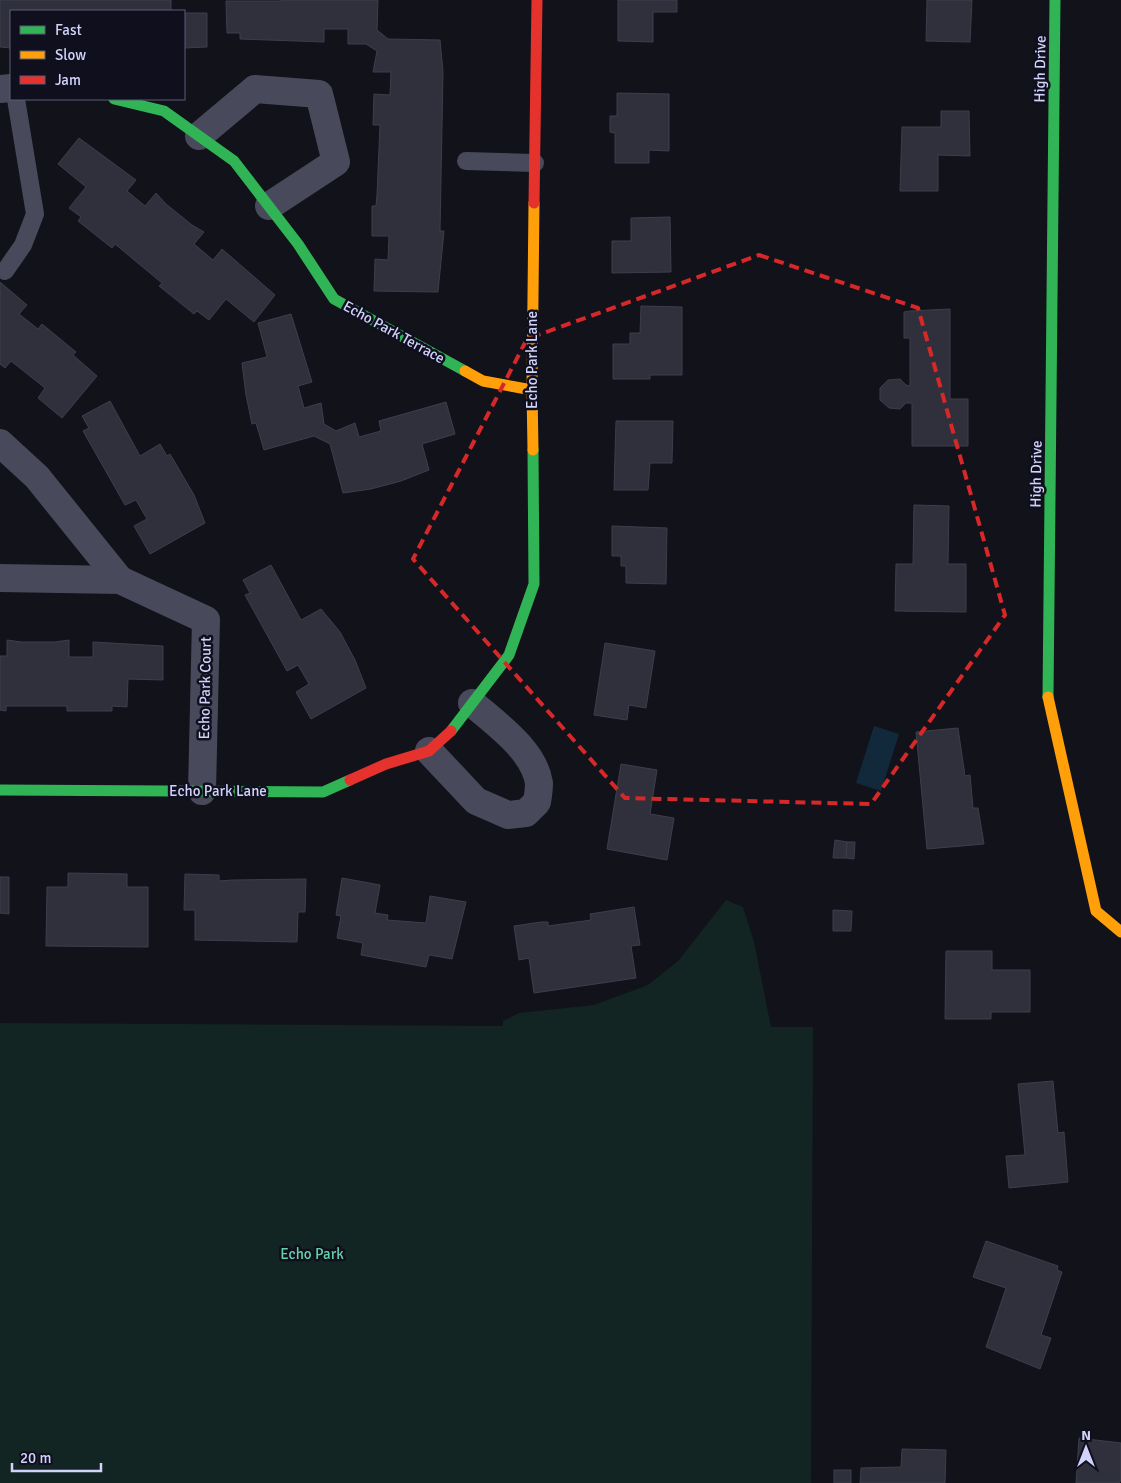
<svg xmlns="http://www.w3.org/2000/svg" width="1121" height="1483" font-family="Signika,sans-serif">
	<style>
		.green { fill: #122522 }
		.water { fill: #12293c }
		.building { fill: #30303d; stroke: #3d3e4d }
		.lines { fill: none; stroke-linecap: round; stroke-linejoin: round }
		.lane { stroke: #484a5b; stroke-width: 18 }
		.street { stroke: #484a5b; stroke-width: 28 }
		.fast { stroke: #30b455; stroke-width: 11 }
		.slow { stroke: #ff9f0a; stroke-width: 11 }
		.jam { stroke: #e5322d; stroke-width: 11 }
		.marked { fill: none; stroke: #d62828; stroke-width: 4; stroke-dasharray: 10 6; stroke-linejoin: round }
		.labels { text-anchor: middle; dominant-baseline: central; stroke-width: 5; stroke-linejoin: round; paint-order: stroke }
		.street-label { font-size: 15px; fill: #d1d3fa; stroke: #0f0f1e }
		.park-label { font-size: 15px; fill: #65d2a5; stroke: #0f0f1e }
	</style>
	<rect width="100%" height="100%" fill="#12121a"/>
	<!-- green -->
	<path class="green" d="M726,900L743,907L754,942L771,1027H813L811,1483H0V1023L503,1026V1021L519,1013L594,1005L648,985L678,961Z"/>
	<!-- water -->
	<path class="water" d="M874,726L899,734L881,791L856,783Z"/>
	<!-- building -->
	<g class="building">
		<path d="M0,0H171V11H11V48L0,47Z"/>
		<path d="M281,0H378L377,30L388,39L440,40L443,72L440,231H444L438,292L374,291L375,259L388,260L389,236H372V206H376L377,195L380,125H373L374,94L390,95L391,72H373L377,51L366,44H348V29H324V42L240,39V33H227L226,1H281Z"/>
		<path d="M618,0H677V12H653V42L618,41Z"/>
		<path d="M927,0H972L970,42L926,41Z"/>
		<path d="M184,13H207V47L184,48Z"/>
		<path d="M617,93L669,94V151L649,150V163H615V133L610,132V116H617Z"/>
		<path d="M941,111H969L970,156L938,155V191H900L902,127H941Z"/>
		<path d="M79,138L136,180L127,191L145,206L156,193L166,204L192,225L204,232L194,244L213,260L222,249L275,295L254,322L226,299L209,320L197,311L194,314L159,286L162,283L115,244L112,248L78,221L81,217L69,208L86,187L58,164Z"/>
		<path d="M670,217L671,272L612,273V241H631V218Z"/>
		<path d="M0,282L27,305L19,314L38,329L42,324L76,352L73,355L97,376L62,418L38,398L45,388L11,361L5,368L0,364Z"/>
		<path d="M641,306L682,307V375H650V379H613V344H630V333H640Z"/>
		<path d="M950,309V399H968V446H912V403H906L900,409L889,408L880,400V388L888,380L900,379L906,385L910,386V338H904V312L910,311Z"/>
		<path d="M291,314L312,382L298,386L304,408L321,403L324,424L336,431L355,423L359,437L381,431L379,421L446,402L455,434L422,444L429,470L401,481L371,489L343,493L330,444L314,436L264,450L256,423L252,424L246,395L242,363L267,357L258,323Z"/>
		<path d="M110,401L140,456L160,444L167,456L170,454L194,495L205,523L150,554L134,526L147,519L136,500L125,505L83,431L89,428L82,416Z"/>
		<path d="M616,421H673L672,463H650L648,490H614Z"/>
		<path d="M914,505L949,506L948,564H966V612L895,611L896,564H913Z"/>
		<path d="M612,526L667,528L666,584L626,583V566H621V556H612Z"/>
		<path d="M271,565L301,620L321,609L340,632L355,660L366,688L311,719L296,692L309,684L298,665L287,671L245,595L250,593L243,580Z"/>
		<path d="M7,640L21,642H55L69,640V657H93V642L163,646V680L128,679L127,707L112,706V711H67V706H6V711L0,710V656H7Z"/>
		<path d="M605,643L655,651L646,708L629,705L627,720L594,715Z"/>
		<path d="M958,728L965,776L970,775L973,808H978L984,844L927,849L916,732Z"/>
		<path d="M621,764L657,770L650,814L674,818L667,860L607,849Z"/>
		<path d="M835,840L847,842L846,858H833Z"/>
		<path d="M847,842H855L854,859L846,858Z"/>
		<path d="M68,873L127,874V887H148V947L46,946L47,887H68Z"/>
		<path d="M185,874L219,875V881L233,880L306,879L305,912H298L297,942L195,940V910H184Z"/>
		<path d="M0,877H9V914L0,913Z"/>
		<path d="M342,878L380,885L375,913L388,915L387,920L426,923L430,896L466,902L452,959L429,955L426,967L361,955L363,943L337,938L341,916L336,915Z"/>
		<path d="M634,907L640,945L631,946L636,978L534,993L529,958L519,960L514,926L541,922H548V926L591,920L590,914Z"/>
		<path d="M833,910L852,911L851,931H833Z"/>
		<path d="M946,951H992V970H1030V1012H991V1019H945Z"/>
		<path d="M1053,1081L1058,1133L1064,1132L1068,1182L1009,1188L1006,1156L1025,1155L1018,1084Z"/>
		<path d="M986,1241L1058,1266L1057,1270L1062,1272L1041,1335L1051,1338L1040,1369L986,1347L1006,1288L973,1277Z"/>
		<path d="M1079,1438L1121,1443V1481H1120L1119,1483H1076Z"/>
		<path d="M902,1449L946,1450L945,1483H860L861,1468L901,1467Z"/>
		<rect x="834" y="1470" width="17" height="13"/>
	</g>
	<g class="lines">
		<!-- lane -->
		<g class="lane">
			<path d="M466,161L535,163"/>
			<path d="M5,271L23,245L35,214L16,99"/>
		</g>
		<!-- street -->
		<g class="street">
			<path d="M0,89L11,88"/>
			<path d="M199,136L255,89L319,94L336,162L269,206"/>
			<path d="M0,443L37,477L120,580"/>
			<path d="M0,578L120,580L206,620L202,791"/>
			<path d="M429,751L476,801L508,815L526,813L537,802C538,796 539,789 539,783C534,750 496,724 472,703"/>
		</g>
		<!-- fast -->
		<g class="fast">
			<path d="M114,99L164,111L234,161L298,244L334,299L465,371"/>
			<path d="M1048,697L1055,0"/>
			<path d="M451,731L509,655L534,584L533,450"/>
			<path d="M0,790L323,792L350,780"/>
		</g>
		<!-- slow -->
		<g class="slow">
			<path d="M465,371L483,381L532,390"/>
			<path d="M533,450L532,390L534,203"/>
			<path d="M1048,697L1096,911L1121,932"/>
		</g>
		<!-- jam -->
		<g class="jam">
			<path d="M534,203L537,0"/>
			<path d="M350,780L386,764L429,751L451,731"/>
		</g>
	</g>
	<!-- marked area -->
	<path class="marked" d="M759,255L918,308L1005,615L871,804L625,798L413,559L527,339Z"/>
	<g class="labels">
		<!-- street labels -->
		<g class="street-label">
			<text transform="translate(1040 69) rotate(-89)">High Drive</text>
			<text transform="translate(394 332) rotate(29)">Echo Park Terrace</text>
			<text transform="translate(532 360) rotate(-90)">Echo Park Lane</text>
			<text transform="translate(1036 474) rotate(-89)">High Drive</text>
			<text transform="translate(205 688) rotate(-89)">Echo Park Court</text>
			<text x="218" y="791">Echo Park Lane</text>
		</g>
		<!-- park labels -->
		<g class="park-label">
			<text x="312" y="1254">Echo Park</text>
		</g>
	</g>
	<!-- legend -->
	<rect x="10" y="10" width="175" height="90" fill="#0f0f1e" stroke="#5d5d76"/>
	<rect x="20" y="26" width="25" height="8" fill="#30b455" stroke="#5d5d76"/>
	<text x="55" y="35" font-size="15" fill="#d1d3fa">Fast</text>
	<rect x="20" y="51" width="25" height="8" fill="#ff9f0a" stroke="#5d5d76"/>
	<text x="55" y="60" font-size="15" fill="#d1d3fa">Slow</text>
	<rect x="20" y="76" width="25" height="8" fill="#e5322d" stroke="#5d5d76"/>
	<text x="55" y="85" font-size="15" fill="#d1d3fa">Jam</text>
	<!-- north arrow -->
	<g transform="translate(1086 1448)" stroke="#0f0f1e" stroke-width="4" paint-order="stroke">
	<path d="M0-4L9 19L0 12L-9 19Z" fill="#d1d3fa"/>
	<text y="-8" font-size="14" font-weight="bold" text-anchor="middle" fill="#d1d3fa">N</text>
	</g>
	<!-- scale -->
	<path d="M12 1463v8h89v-8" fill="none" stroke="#d1d3fa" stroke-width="2.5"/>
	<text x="20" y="1463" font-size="15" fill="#d1d3fa" stroke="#0f0f1e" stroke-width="4" paint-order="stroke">20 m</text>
</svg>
